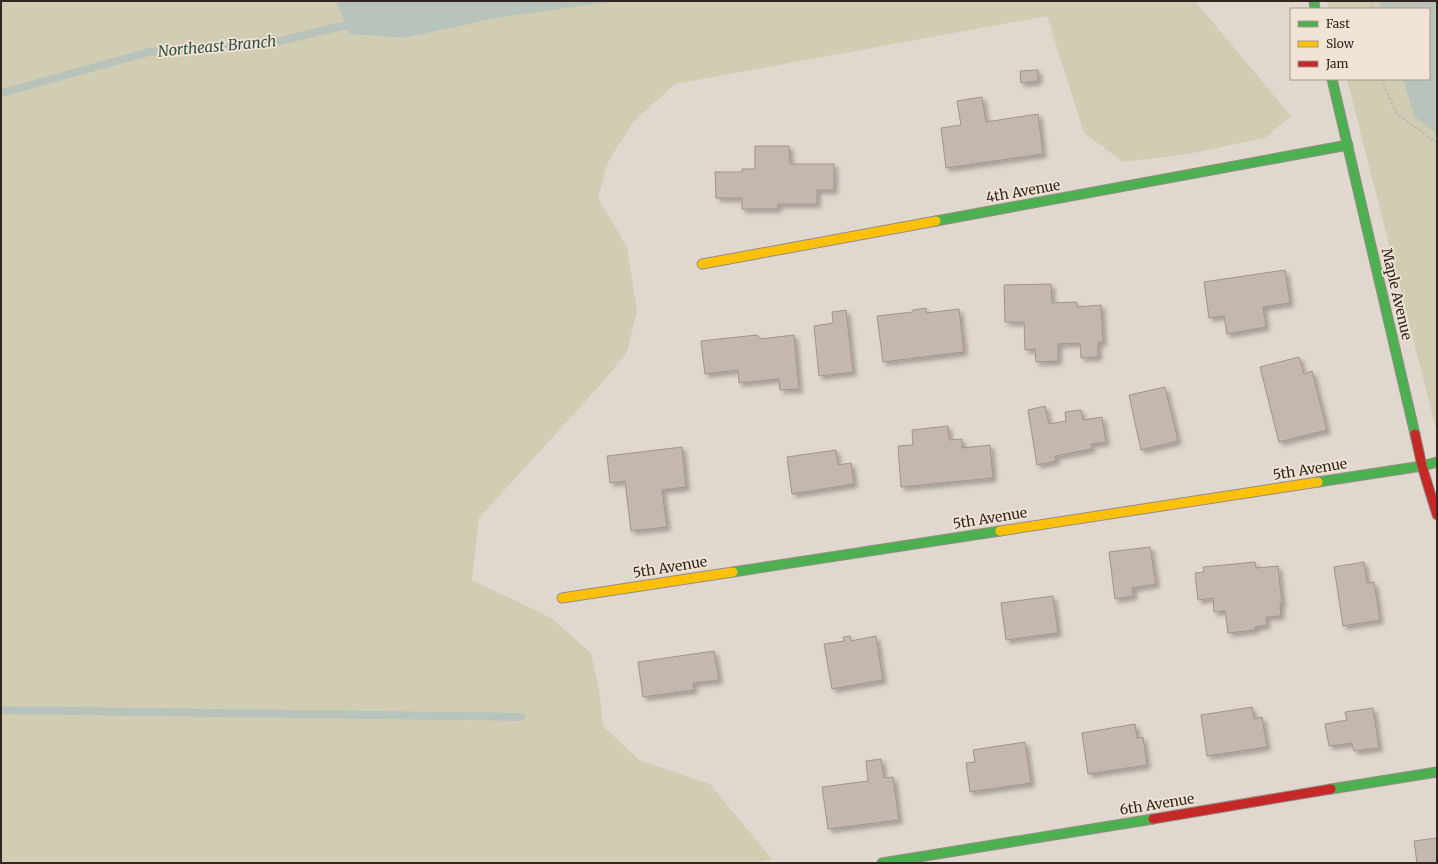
<svg xmlns="http://www.w3.org/2000/svg" width="1438" height="864" font-family="Merriweather,serif">
	<style>
		.green { fill: #d1cdb2 }
		.water { fill: #b8c4bb }
		.lines { fill: none; stroke-linecap: round; stroke-linejoin: round }
		.stream { stroke: #b8c4bb; stroke-width: 8 }
		.building { fill: #c4b7af; stroke: #a0948e; filter: url(#shadow) }
		.fast-casing { stroke: #958d86; stroke-width: 11 }
		.slow-casing { stroke: #958d86; stroke-width: 11 }
		.jam-casing { stroke: #958d86; stroke-width: 11 }
		.path { stroke: #c1bbb5; stroke-width: 2.5; stroke-dasharray: 3 2; stroke-linecap: butt }
		.fast { stroke: #4caf50; stroke-width: 9 }
		.slow { stroke: #ffc107; stroke-width: 9 }
		.jam { stroke: #c62828; stroke-width: 9 }
		.labels { text-anchor: middle; dominant-baseline: central; stroke-width: 3.5; stroke-linejoin: round; paint-order: stroke }
		.street-label { font-size: 14px; fill: #332620; stroke: #f1e4d4 }
		.water-label { font-size: 15px; font-style: italic; fill: #31514a; stroke: #f1e4d4 }
	</style>
	<defs>
		<filter id="shadow"><feDropShadow dx="3.5" dy="3.5" stdDeviation="2" flood-color="#0004"/></filter>
	</defs>
	<rect width="100%" height="100%" fill="#e0d8ce"/>
	<!-- green -->
	<g class="green">
		<path d="M1,1H336L349,34L405,38L496,18L544,1H1195L1291,116L1265,138L1188,154L1123,162L1084,133L1047,16L675,84L633,122L608,162L598,198L627,247L637,311L627,352L603,382L479,518L472,580L551,618L591,653L599,689L603,726L639,760L710,784L772,859L753,863H1Z"/>
		<path d="M1327,1H1437V433L1347,79H1429V9H1329Z"/>
	</g>
	<!-- water -->
	<g class="water">
		<path d="M336,1H616L496,18L405,38L349,34Z"/>
		<path d="M1379,1H1437V134L1414,116L1403,79H1429V9H1381Z"/>
	</g>
	<g class="lines">
		<!-- stream -->
		<g class="stream">
			<path d="M1,92H5L149,52L263,45L355,23"/>
			<path d="M1,710L521,717"/>
		</g>
	</g>
	<!-- building -->
	<g class="building">
		<path d="M1038,70V81L1021,83L1020,71Z"/>
		<path d="M982,97L986,122L1038,114L1043,154L946,168L941,128L961,125L957,101Z"/>
		<path d="M755,146H789L790,164H834V190H817V204H778V209H742V198H716L715,172H742V169H755Z"/>
		<path d="M1285,270L1290,303L1263,307L1266,327L1227,334L1224,316L1209,318L1204,282Z"/>
		<path d="M1051,284L1052,303L1077,302V307L1101,305L1103,342H1098V357L1081,358L1080,343L1058,344V361L1036,362L1035,349L1025,350L1024,322H1005L1004,285Z"/>
		<path d="M926,308V313L959,309L964,352L883,362L877,316L913,312V310Z"/>
		<path d="M846,310L853,372L819,376L814,326L833,323L832,312Z"/>
		<path d="M757,335L760,339L794,335L799,389L780,390L779,379L739,383L738,370L705,374L701,341Z"/>
		<path d="M1299,357L1304,374L1312,371L1327,430L1279,442L1260,367Z"/>
		<path d="M1165,387L1178,441L1141,450L1129,395Z"/>
		<path d="M1045,406L1049,424L1066,421L1065,412L1081,410L1083,420L1102,417L1106,442L1091,444L1092,449L1055,456L1056,461L1037,465L1028,410Z"/>
		<path d="M948,426L949,440L962,439V448L990,445L993,478L901,487L898,446L913,445L912,430Z"/>
		<path d="M682,447L686,487L662,490L667,527L631,531L625,481L610,483L607,456Z"/>
		<path d="M836,450L838,465L851,463L854,484L792,494L787,457Z"/>
		<path d="M1150,547L1156,584L1132,588L1134,596L1115,599L1109,552Z"/>
		<path d="M1255,562L1256,568L1278,566L1282,604H1280L1281,616L1266,617L1267,625L1255,627V630L1228,633L1225,611L1214,612L1213,598L1198,600L1195,573L1204,572L1203,567Z"/>
		<path d="M1364,562L1367,583L1374,582L1380,620L1343,626L1334,567Z"/>
		<path d="M1053,596L1058,633L1006,640L1001,603Z"/>
		<path d="M850,636L851,641L876,636L883,680L832,689L824,644L844,641L843,637Z"/>
		<path d="M714,651L719,680L693,683L694,690L643,697L638,662Z"/>
		<path d="M1252,707L1254,719L1262,717L1267,747L1207,756L1201,715Z"/>
		<path d="M1373,708L1379,748L1354,751L1352,743L1329,746L1325,724L1347,720L1345,712Z"/>
		<path d="M1135,724L1137,738L1143,737L1147,765L1088,774L1082,733Z"/>
		<path d="M1025,742L1031,783L970,792L966,763L975,762L973,750Z"/>
		<path d="M881,759L884,778L893,777L899,820L828,829L822,787L868,781L866,761Z"/>
		<path d="M1437,838V863H1417L1414,841Z"/>
	</g>
	<g class="lines">
		<defs>
			<g id="fast">
				<path d="M1314,1L1315,9"/>
				<path d="M1332,79L1415,434"/>
				<path d="M936,221L1348,145"/>
				<path d="M1318,482L1422,466L1437,462"/>
				<path d="M733,572L1000,531"/>
				<path d="M1331,789L1437,772"/>
				<path d="M882,863L1153,819"/>
			</g>
			<g id="slow">
				<path d="M702,264L936,221"/>
				<path d="M1000,531L1318,482"/>
				<path d="M562,598L733,572"/>
			</g>
			<g id="jam">
				<path d="M1415,434L1422,466L1437,515"/>
				<path d="M1153,819L1331,789"/>
			</g>
		</defs>
		<!-- fast casing -->
		<use href="#fast" class="fast-casing"/>
		<!-- slow casing -->
		<use href="#slow" class="slow-casing"/>
		<!-- jam casing -->
		<use href="#jam" class="jam-casing"/>
		<!-- path -->
		<g class="path">
			<path d="M1372,1L1373,9"/>
			<path d="M1381,79L1397,114L1437,143"/>
		</g>
		<!-- fast -->
		<use href="#fast" class="fast"/>
		<!-- slow -->
		<use href="#slow" class="slow"/>
		<!-- jam -->
		<use href="#jam" class="jam"/>
	</g>
	<g class="labels">
		<!-- street labels -->
		<g class="street-label">
			<text transform="translate(1023 191) rotate(-10)">4th Avenue</text>
			<text transform="translate(1397 294) rotate(77)">Maple Avenue</text>
			<text transform="translate(1310 469) rotate(-9)">5th Avenue</text>
			<text transform="translate(990 518) rotate(-9)">5th Avenue</text>
			<text transform="translate(670 567) rotate(-9)">5th Avenue</text>
			<text transform="translate(1157 804) rotate(-9)">6th Avenue</text>
		</g>
		<!-- water labels -->
		<g class="water-label">
			<text transform="translate(217 46) rotate(-5)">Northeast Branch</text>
		</g>
	</g>
	<!-- border -->
	<rect width="1438" height="864" fill="none" stroke="#332620" stroke-width="4"/>
	<!-- legend -->
	<rect x="1290" y="8" width="140" height="72" fill="#f1e4d4" stroke="#a5988c"/>
	<rect x="1298" y="21" width="20" height="6" fill="#4caf50" stroke="#a5988c"/>
	<text x="1326" y="28" font-size="12" fill="#332620">Fast</text>
	<rect x="1298" y="41" width="20" height="6" fill="#ffc107" stroke="#a5988c"/>
	<text x="1326" y="48" font-size="12" fill="#332620">Slow</text>
	<rect x="1298" y="61" width="20" height="6" fill="#c62828" stroke="#a5988c"/>
	<text x="1326" y="68" font-size="12" fill="#332620">Jam</text>
</svg>
